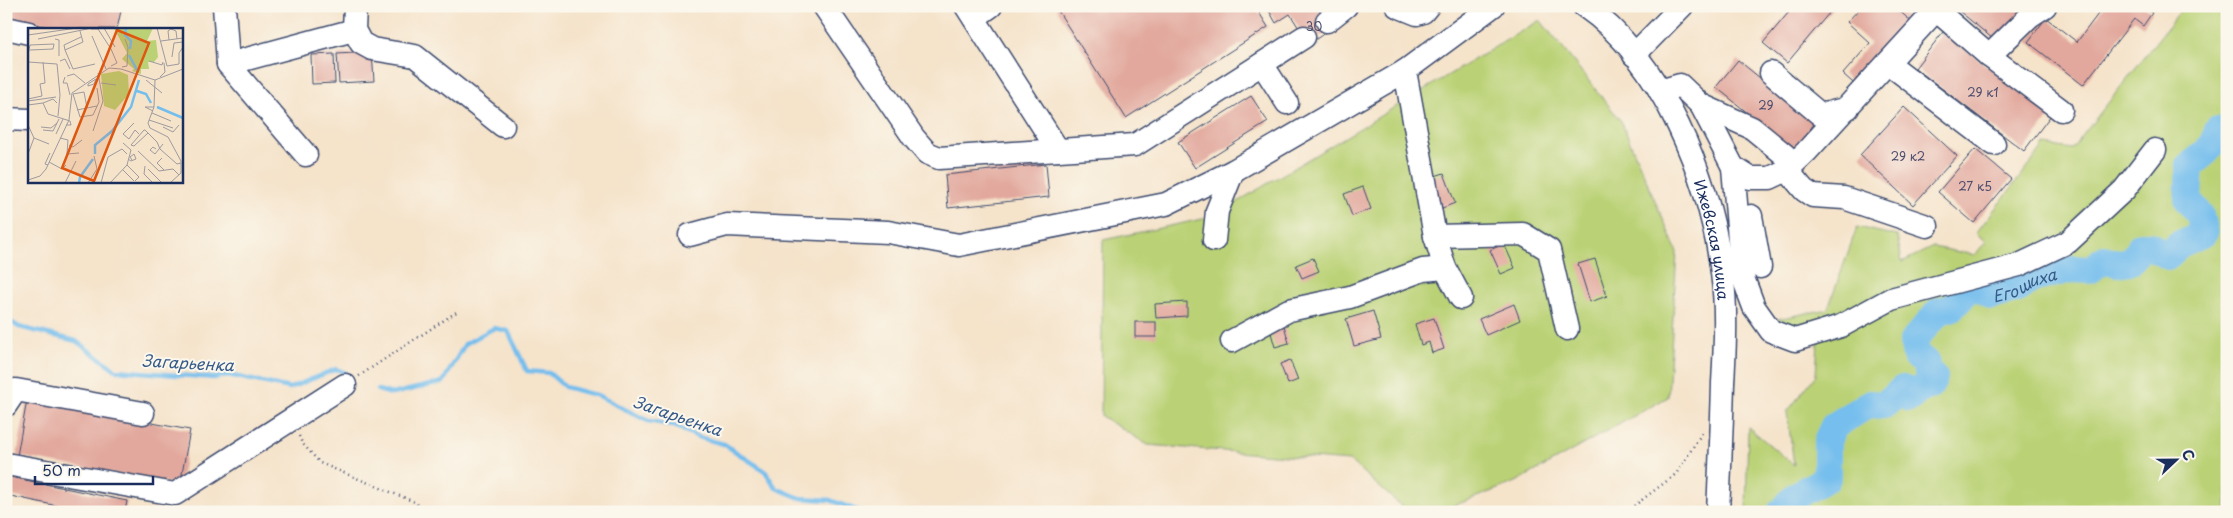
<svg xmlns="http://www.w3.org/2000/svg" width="2233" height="518" font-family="'Playpen Sans',sans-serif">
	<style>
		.green { fill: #bad175; stroke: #6a806a }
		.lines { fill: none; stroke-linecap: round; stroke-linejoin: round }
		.stream { stroke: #74beed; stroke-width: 4.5 }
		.river { stroke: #74beed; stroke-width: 28 }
		.building { fill: #e2a89d }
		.minor-casing { stroke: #3c4a6e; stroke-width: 25 }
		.path { stroke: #3c4a6e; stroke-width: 2.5; stroke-dasharray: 1 4; stroke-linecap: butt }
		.minor { stroke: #fff; stroke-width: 22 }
		.labels { text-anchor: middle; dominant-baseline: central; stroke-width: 4; stroke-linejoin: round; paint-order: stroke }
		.number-label { font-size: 12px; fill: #4d4d6e }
		.street-label { font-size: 15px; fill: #1b2f5e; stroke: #fbf7ec }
		.water-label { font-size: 16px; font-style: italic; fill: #365a89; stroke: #fbf7ec }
		.inset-river { fill: none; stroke: #74beed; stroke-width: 2.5 }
		.inset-road { fill: none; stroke: #9e9b9f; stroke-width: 1 }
		.view { fill: #de5710; fill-opacity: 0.15; stroke: #de5710; stroke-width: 2.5 }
		.inset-edge { fill: none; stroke: #1b2f5e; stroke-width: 2.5 }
	</style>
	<rect width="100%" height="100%" fill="#fbf7ec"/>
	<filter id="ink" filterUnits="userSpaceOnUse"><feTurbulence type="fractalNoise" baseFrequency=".02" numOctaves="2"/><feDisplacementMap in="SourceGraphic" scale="10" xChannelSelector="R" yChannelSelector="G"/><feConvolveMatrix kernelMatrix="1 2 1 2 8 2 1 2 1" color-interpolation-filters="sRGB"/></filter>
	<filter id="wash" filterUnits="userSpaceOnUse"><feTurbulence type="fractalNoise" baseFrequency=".0096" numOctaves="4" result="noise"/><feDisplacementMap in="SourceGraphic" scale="20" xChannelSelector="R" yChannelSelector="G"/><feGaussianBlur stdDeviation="1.12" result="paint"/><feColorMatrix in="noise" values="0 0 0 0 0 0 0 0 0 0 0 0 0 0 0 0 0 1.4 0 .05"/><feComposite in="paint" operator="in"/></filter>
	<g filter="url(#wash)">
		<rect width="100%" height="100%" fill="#f5e3ca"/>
		<!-- green -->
		<g class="green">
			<path d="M2184,6H2203L2222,11L2227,7V512H1746L1748,427L1794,465L1787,412L1816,375L1818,342L1777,319L1828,309L1857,227L1897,236L1902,262L1933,247L1975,255L1986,241L1976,233L2045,145L2072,149Z"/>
			<path d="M1540,20L1621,121L1677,252L1668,397L1516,482L1437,512H1408L1350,461L1148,445L1101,416L1103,240L1212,217Z"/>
		</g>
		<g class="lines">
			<!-- stream -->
			<g class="stream">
				<path d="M6,319L19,327L76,341L116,370L214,378L228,375L290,388L336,369L346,373"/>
				<path d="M378,390L392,394L443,382L465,344L494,328L508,331L527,371L549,373L565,387L599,396L648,421L672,425L698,437L724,444L765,471L776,488L800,498L830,500L862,512"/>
			</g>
			<!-- river -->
			<path class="river" id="s1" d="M1781,512L1797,495L1827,478V441L1834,426L1869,404L1884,405L1903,389L1910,398L1918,390L1930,386L1934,377L1928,372L1926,362L1916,356L1913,341L1939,311L1951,308L1961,298L1967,286H1977L1992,296L2016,290L2033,279L2071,269L2090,270L2104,259L2117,263L2131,261L2141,246H2150L2168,256L2178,245L2204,233L2200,215L2188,200L2190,165C2205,155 2213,147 2218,130L2227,129"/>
		</g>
		<g id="blocks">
			<!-- building -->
			<g class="building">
				<path d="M6,6H122L117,29H56L6,17Z"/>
				<path d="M1055,6H1255L1268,27L1126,118Z"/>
				<path d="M1268,6H1317L1332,28L1309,44L1290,14L1276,23L1267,7Z"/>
				<path d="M1794,6H1835L1787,63L1763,43Z"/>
				<path d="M1862,6H1894L1915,25L1860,89L1843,74L1870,43L1847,22Z"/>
				<path d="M1953,6H2028L1998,43Z"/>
				<path d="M2104,6H2143L2152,13L2143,26L2134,19L2083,85L2028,42L2046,18L2077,42Z"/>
				<path d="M1943,32L2051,115L2024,151L1915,68Z"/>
				<path d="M372,52L374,81L339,83L337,54Z"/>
				<path d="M334,54L335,83L312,84L311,55Z"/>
				<path d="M1738,60L1815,123L1793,150L1716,87Z"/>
				<path d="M1251,96L1268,122L1195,168L1178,142Z"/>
				<path d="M1904,107L1957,156L1913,205L1860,155Z"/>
				<path d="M1975,149L2011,179L1974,223L1938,192Z"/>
				<path d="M1046,164L1049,197L948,208L945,175Z"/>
				<path d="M1444,173L1455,203L1440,209L1429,178Z"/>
				<path d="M1363,187L1371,209L1352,216L1344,194Z"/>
				<path d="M1504,244L1515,268L1501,274L1490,250Z"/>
				<path d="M1313,258L1319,271L1302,278L1296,265Z"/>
				<path d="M1595,259L1607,296L1590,302L1578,264Z"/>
				<path d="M1187,302V316L1156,318L1155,304Z"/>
				<path d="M1514,304L1520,320L1486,335L1479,319Z"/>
				<path d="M1373,311L1381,339L1354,346L1346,319Z"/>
				<path d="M1434,318L1444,349L1432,353L1429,342L1421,345L1415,324Z"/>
				<rect x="1135" y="322" width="21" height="15"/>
				<path d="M1283,322L1289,343L1275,347L1269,326Z"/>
				<path d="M1290,360L1298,380L1288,384L1280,364Z"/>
				<path d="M27,400L190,430L180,485L17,456Z"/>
				<path d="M6,476L127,501L125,512H86L6,495Z"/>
			</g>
		</g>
	</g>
	<g filter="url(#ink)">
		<use href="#blocks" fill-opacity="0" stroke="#3c4a6e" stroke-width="1"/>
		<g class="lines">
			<defs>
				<g id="minor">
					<path d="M224,6L228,64L306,155"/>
					<path d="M355,6L354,30L361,43L372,49L415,56L503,126"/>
					<path d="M824,6L914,138L927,153L939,158L1135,145L1304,37"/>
					<path d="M966,6L1058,150"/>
					<path d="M1397,6L1417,14L1423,12L1428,6"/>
					<path id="s2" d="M1584,6C1663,60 1710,180 1722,273C1727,308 1725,347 1723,383C1722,426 1720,469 1718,512"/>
					<path d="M1936,10L1989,56L2061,110"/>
					<path d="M974,18L991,6"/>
					<path d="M1327,21L1346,6"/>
					<path d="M6,28L29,33"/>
					<path d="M1634,55L1682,6"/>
					<path d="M1989,56L2030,16L2045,6"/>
					<path d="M1888,63L1994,144"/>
					<path d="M228,64L354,30"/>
					<path d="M1262,64L1287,103"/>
					<path d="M1405,71L1435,236L1445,268L1461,298"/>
					<path d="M1771,73L1821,115L1848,108"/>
					<path d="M1660,91L1680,85L1701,105L1733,167L1750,178H1770L1787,170L1806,152L1936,10L1937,6"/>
					<path d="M1701,105L1752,128L1785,155"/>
					<path d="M6,119L29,120"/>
					<path d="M1733,167L1742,275L1754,307L1771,331L1795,340L1841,326L1891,299L2019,265L2068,242L2124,190L2155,150"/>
					<path d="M1787,170L1804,190L1813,196L1844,198L1927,226"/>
					<path d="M1751,216L1760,267"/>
					<path d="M690,235L727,225L888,232L959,245L1166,204L1233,171L1405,71L1493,6"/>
					<path d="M1435,236L1523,234L1549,250L1567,329"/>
					<path d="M1214,240L1217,211L1233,171"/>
					<path d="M1232,341L1289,310L1350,297L1423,270L1445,268"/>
					<path d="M6,405L16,390L143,413"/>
					<path d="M6,464L175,494L345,385"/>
				</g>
			</defs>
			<!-- minor casing -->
			<use href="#minor" class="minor-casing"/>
			<!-- path -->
			<g class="path">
				<path d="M359,376L458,311"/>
				<path d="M299,436L302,443L320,463L417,503L420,512"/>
				<path d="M244,512V509L267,512"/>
				<path d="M1626,512L1676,474L1702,433"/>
			</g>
			<!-- minor -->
			<use href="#minor" class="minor"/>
		</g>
	</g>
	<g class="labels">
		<!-- number labels -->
		<g class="number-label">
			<text x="1314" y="26">30</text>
			<text x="1983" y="92">29 к1</text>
			<text x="1766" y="105">29</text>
			<text x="1908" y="156">29 к2</text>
			<text x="1975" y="186">27 к5</text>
		</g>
		<!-- street labels -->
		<g class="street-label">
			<text stroke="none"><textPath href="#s2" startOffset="274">Ижевская улица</textPath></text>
		</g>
		<!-- water labels -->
		<g class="water-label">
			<text stroke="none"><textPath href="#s1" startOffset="425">Егошиха</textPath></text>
			<text transform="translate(188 362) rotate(3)">Загарьенка</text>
			<text transform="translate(678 415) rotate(19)">Загарьенка</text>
		</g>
	</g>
	<!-- overview -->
	<g transform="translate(28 28)">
		<rect width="155" height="155" fill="#f5e3ca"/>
		<path d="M86,0H125L119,13L128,12L130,29L126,34H120L121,41H113V46L104,43L106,41L94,31L99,25ZM91,43L100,47L101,66L87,82L76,78L73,46Z" fill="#bad175"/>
		<path class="inset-river" d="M98,0L97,7L103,13L102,21M101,27L110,44M109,63L118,66L123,75M129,79L155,90M67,126V117L84,103L103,79L111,52M51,155L52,149L65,131"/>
		<path class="inset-road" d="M76,0L87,19M129,0L139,38L151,36V25L155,19M0,1L23,0M63,1H70L83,21L89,35L83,38M52,3L55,14L37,22L45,41L67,36M0,7L49,0M64,8L78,41M10,11L64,0M27,11L31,12V28M141,12L140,3L143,1L148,3L149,11M133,13L155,10M37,22L36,17L53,9M0,27L2,17L26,16L25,21L2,22M144,29L146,15L155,14M32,33L37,31L42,41M121,33L134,37L135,34M0,34L29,36L32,67L30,88M94,39L99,38L100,19L97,11M39,48L46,46L57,55M37,49L35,55H39L42,67M132,49L137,44L136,35M68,51L66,56L60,58V56ZM118,52L134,65M73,55L88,57M0,71L14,68L12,56L17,55L15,34M0,73L28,69M15,75L25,71L29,75M0,77L15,75L20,86L42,93L43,97H38M59,80L56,64L45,66L52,89L65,87L71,74L69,60M49,82L69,78M125,83L117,79H126M124,85L143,93M121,92L145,100M106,95L95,106L101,111L107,102L111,106M0,97L6,110L0,126M13,99L23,100L29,95M135,99L145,104L151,97M15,102L25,103L31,91M65,103L75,73L70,45M120,105L106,118L103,117L116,102H117L129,114L132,121L149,136L153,135M28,106L35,91M6,110L21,116M32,110L40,112L39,126L51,125M95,115L103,122L99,137M41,117L45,119L54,112M128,121L125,119L122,122L127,126L135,116M110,123L131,143L145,141L151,147M134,130L129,135L136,142M100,131L103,133L108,131L106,126L102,129L104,132M21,134L34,141L38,137M20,137L17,136L22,125M99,137L111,149L107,153M117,138L116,146L125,155M120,141L134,155M95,142L106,153M0,152L12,148L18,141L41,92L44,65L81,40L93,41L127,52M37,155L48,133M60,155L69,141L66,128M73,155L80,129L94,121L99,126M82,155L99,137M142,155L153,145V133L140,109L122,100L120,95L126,79L127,52L155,41"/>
		<path class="view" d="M89,2L121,15L66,153L34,140Z"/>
		<rect width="155" height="155" class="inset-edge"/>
	</g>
	<!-- margin -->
	<rect width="2233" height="518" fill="none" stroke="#fbf7ec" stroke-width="25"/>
	<!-- north arrow -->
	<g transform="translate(2176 460) rotate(68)" stroke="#fbf7ec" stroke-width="4" paint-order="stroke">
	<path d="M0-4L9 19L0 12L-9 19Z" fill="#1b2f5e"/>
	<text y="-8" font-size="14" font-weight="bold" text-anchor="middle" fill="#1b2f5e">С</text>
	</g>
	<!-- scale -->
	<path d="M35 476v8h118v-8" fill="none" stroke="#1b2f5e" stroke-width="2.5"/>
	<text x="42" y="476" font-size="15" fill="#1b2f5e" stroke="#fbf7ec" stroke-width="4" paint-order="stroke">50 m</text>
</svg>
